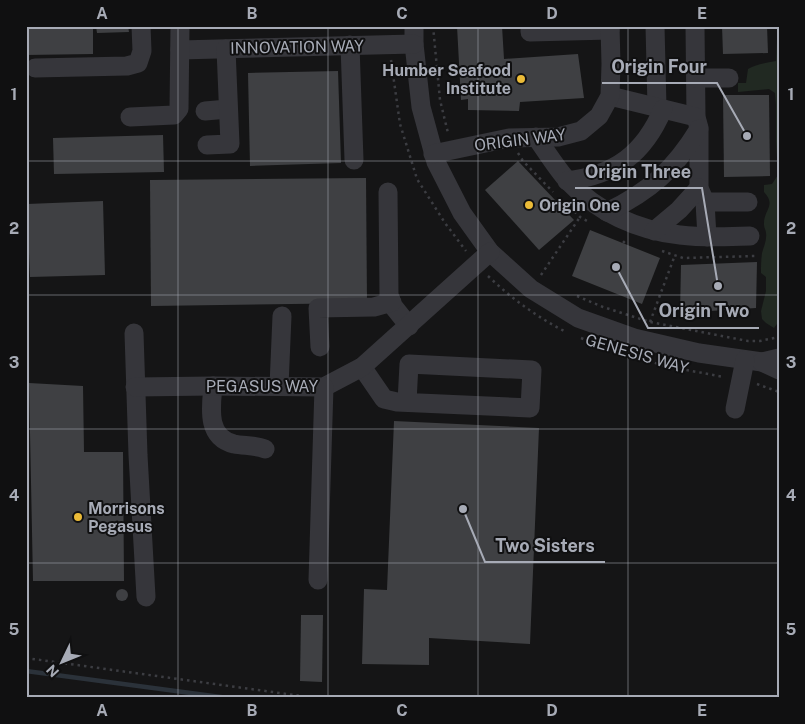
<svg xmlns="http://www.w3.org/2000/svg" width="805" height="724" font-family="'Public Sans',sans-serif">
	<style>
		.green { fill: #212922 }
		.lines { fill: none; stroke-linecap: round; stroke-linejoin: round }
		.stream { stroke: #2b323a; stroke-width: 4.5 }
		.building { fill: #3f4043 }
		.path { stroke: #3c3d42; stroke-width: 2.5; stroke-dasharray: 2.5 4; stroke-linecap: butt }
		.minor { stroke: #36363b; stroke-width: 19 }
		.grid { fill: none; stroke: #a7abb6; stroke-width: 1; stroke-opacity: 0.55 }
		.poi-dot { fill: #ebbb38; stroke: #101011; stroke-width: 2 }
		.labels { text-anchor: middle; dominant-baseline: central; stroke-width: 4; stroke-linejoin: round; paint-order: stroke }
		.street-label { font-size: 16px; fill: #a7abb6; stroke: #101011 }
		.poi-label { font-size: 16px; font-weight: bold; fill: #a7abb6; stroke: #101011; text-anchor: start }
		.leader { fill: none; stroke: #a7abb6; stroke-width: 2 }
		.callout-dot { fill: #a7abb6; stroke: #101011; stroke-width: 2 }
		.callout-label { font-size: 18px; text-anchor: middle; font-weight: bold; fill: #a7abb6; stroke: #101011; stroke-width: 4; stroke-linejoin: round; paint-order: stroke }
		.neatline { fill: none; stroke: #a7abb6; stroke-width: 2 }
		.grid-label { font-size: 16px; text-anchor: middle; font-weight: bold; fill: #a7abb6 }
	</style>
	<rect width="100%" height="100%" fill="#151516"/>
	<!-- green -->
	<path class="green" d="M779,34V324H777L774,328L766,323L762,319L761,311L766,291V277L761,273C761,267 761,260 762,253C764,246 767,240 766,233C766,230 764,228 764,225C763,210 777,206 764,192V185L772,184L778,175L776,142V105L775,93L769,89L738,92V83H746L748,69C757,64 766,63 776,61L777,38Z"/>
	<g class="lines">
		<!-- stream -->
		<path class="stream" d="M26,671L228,698"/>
	</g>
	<!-- building -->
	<g class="building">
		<path d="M26,26H93V54L26,55Z"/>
		<path d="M96,26H128L129,32L97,33Z"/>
		<path d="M457,26H502L504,59L578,54L584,98L520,102L519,111L468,110V99L461,100Z"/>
		<path d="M722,26H767L768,53L723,54Z"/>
		<path d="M338,71L341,163L250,166L248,73Z"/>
		<path d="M723,95H769L770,176L724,177Z"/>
		<path d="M163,135L164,172L54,174L53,138Z"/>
		<path d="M518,161L574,220L539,250L485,190Z"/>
		<path d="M366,178L367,303L151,306L150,180Z"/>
		<path d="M103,201L105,275L30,277L27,204Z"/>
		<path d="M590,230L660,258L642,304L572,276Z"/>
		<path d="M757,262L756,308L680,313L681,265Z"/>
		<path d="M29,383L83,386L84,452H123L124,581H33Z"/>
		<path d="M394,421L539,428L530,644L429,638V665L362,664L364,589L387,590Z"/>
		<circle cx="122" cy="595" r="6"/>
		<path d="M301,615H323L322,682L300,681Z"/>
	</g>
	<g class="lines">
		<!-- path -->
		<g class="path">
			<path d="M433,26L440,100L448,133"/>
			<path d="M391,60L400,124L417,179L445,223L466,251"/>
			<path d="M518,153L523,161L553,192"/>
			<path d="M570,207L580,217L589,222"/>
			<path d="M623,243L627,239"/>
			<path d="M662,251L683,258L756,256"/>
			<path d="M541,275L580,217"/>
			<path d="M488,276C512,299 537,317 566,332"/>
			<path d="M577,296L603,307L650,322L748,341H760L779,337"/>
			<path d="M650,322L675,255"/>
			<path d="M581,338L602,347L665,366L724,377"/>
			<path d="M757,384L779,392"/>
			<path d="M26,658L316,698"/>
		</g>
		<!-- minor -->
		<g class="minor">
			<path d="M414,26V44L421,107L436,162L462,213L490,252L531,289L578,318L634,338L699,353L762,362"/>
			<path d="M530,26V32L610,30"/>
			<path d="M655,26L657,107"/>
			<path d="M695,26L696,117L699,128V188L705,202L707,237"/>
			<path d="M350,45L354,160"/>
			<path d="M180,50L414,44"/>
			<path d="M35,68L127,66L138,63L142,51L141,26"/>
			<path d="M696,78H729"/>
			<path d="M610,96L696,117"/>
			<path d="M205,111L228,109"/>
			<path d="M130,117L174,115L179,109L180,26"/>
			<path d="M536,137C546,151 557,169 568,181C597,212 639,231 680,235C703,238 727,237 750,236"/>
			<path d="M207,145L230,144L226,49"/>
			<path d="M433,154L509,138L558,137L581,131L599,116L610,96L611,64L610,26"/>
			<path d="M567,181C615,175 644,154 663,109"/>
			<path d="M388,192L389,295L393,306L409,326"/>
			<path d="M705,202H748"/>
			<path d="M607,212C650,191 674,170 699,129"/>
			<path d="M654,231L679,210L699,188"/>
			<path d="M134,333L138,455L146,597"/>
			<path d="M320,347L318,308L374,307L392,302"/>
			<path d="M779,358L762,362L779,370"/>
			<path d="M362,367L384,399L397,402L530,408L532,370L409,364L407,402"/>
			<path d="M213,386C211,407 206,437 234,444C245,446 255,445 265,449"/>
			<path d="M279,386L282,316"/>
			<path d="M135,387L213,386L324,387L362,367L490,252"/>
			<path d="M735,409L745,360"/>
			<path d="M318,580L324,387"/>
		</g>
	</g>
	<!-- grid -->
	<path class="grid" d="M178,26V698M328,26V698M478,26V698M628,26V698M26,161H779M26,295H779M26,429H779M26,563H779"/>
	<!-- markers -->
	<g class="poi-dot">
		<circle cx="521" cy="79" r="5"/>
		<circle cx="529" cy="205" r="5"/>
		<circle cx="78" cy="517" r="5"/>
	</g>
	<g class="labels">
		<!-- street labels -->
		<g class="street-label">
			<text transform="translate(297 47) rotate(-1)">INNOVATION WAY</text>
			<text transform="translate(520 140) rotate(-7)">ORIGIN WAY</text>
			<text transform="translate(637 354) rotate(16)">GENESIS WAY</text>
			<text x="262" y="386">PEGASUS WAY</text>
		</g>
		<!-- poi labels -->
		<g class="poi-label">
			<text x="511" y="70" text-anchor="end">Humber Seafood<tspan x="511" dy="18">Institute</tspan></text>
			<text x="539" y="205">Origin One</text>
			<text x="88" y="508">Morrisons<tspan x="88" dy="18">Pegasus</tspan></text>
		</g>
	</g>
	<!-- callouts -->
	<path class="leader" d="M747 136L717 83H602M718 286L702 188H575M616 267L648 328H759M463 509L485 562H605"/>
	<g class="callout-dot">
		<circle cx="747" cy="136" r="5"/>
		<circle cx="718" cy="286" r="5"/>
		<circle cx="616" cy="267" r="5"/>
		<circle cx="463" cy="509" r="5"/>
	</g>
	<g class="callout-label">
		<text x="659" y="73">Origin Four</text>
		<text x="638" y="178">Origin Three</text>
		<text x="704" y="317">Origin Two</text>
		<text x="545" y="552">Two Sisters</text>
	</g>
	<!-- border -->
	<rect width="805" height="724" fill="none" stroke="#101011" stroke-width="55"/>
	<!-- north arrow -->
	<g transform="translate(62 662) rotate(227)" stroke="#101011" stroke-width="4" paint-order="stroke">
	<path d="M0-4L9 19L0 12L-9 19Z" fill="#a7abb6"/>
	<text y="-8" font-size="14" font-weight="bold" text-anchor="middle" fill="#a7abb6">N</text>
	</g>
	<rect x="28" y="28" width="750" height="668" class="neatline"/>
	<g class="grid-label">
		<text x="102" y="19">A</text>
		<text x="252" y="19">B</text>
		<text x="402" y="19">C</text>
		<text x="552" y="19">D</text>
		<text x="702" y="19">E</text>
		<text x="14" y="100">1</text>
		<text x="791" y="100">1</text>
		<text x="14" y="234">2</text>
		<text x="791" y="234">2</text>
		<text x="14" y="368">3</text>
		<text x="791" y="368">3</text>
		<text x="14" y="501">4</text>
		<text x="791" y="501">4</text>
		<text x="14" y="635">5</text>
		<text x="791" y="635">5</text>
		<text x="102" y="716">A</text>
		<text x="252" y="716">B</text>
		<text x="402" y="716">C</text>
		<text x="552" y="716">D</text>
		<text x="702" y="716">E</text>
	</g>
</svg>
